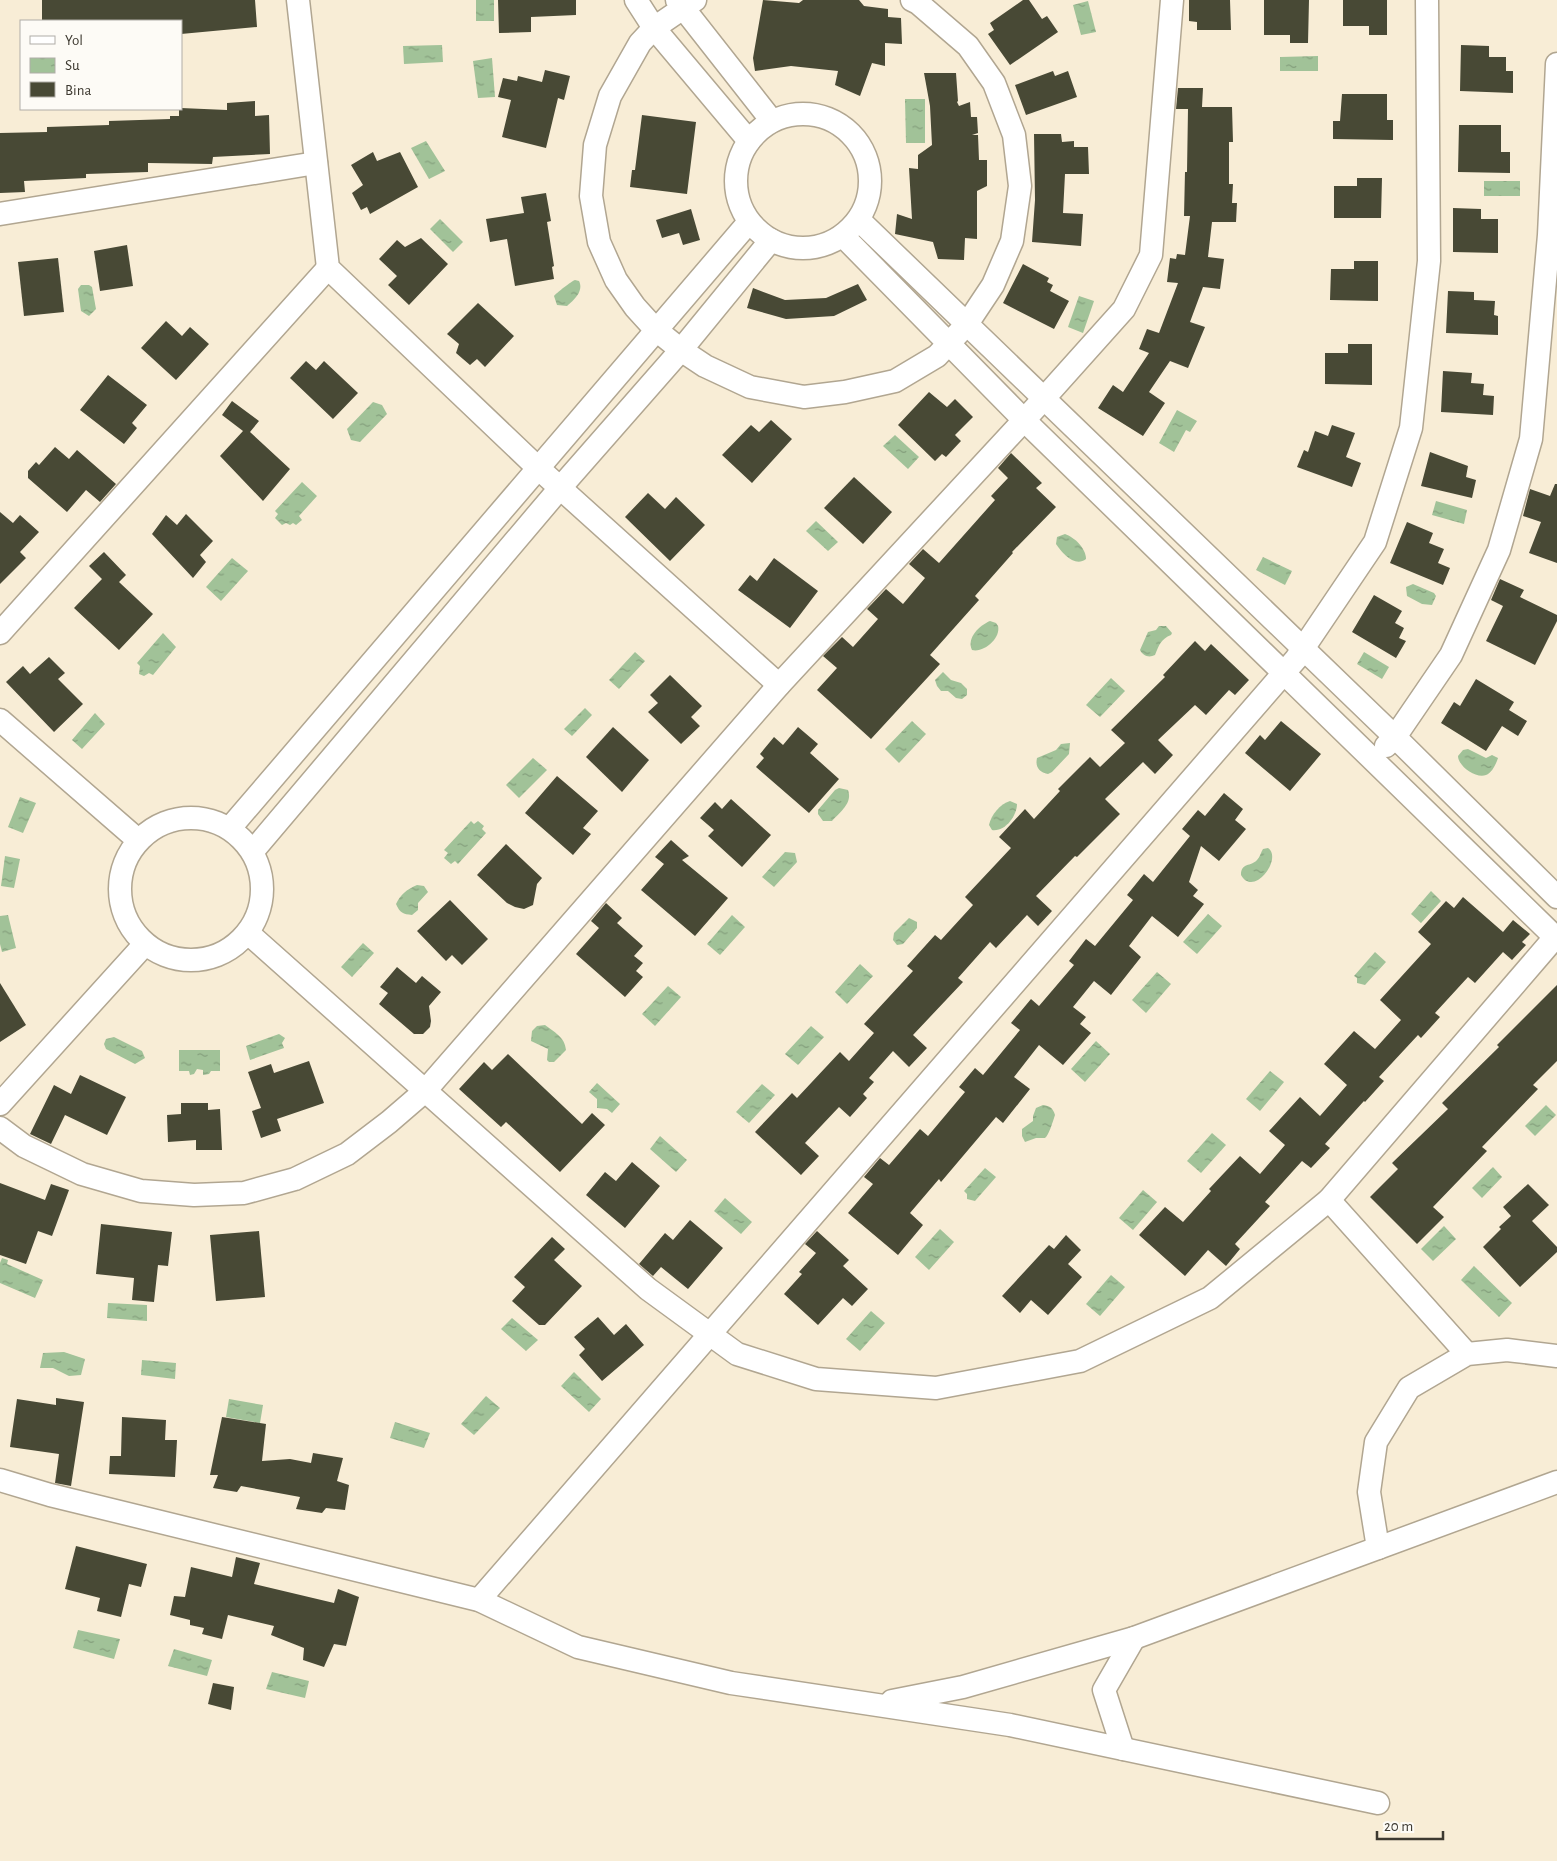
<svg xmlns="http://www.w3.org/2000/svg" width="1557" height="1861" font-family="'Alegreya Sans',sans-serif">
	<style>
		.water { fill: url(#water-ripples) }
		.building { fill: #484935 }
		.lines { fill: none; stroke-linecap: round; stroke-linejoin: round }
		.minor-casing { stroke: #b1a691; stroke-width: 25 }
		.minor { stroke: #fff; stroke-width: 22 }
	</style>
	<defs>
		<pattern id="water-ripples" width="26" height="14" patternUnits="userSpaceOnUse" patternTransform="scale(1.25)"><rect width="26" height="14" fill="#a1c298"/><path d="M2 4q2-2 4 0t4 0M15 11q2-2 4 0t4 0" fill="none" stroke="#849f7c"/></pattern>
	</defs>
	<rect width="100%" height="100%" fill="#f8edd6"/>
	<!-- water -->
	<g class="water">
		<rect x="476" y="0" width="18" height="21"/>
		<path d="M1088,1L1096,32L1081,35L1073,5Z"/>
		<path d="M442,45L443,62L404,64L403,46Z"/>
		<path d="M1318,56V71H1280V57Z"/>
		<path d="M492,58L495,97L478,98L473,61Z"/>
		<path d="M905,99H925V143H906Z"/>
		<path d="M426,141L445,171L429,179L411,148Z"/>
		<rect x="1484" y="181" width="36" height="15"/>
		<path d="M440,219L463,242L453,252L430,229Z"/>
		<path d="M575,280L579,281C584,291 574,300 567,306L557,305L554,296C556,293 572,281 575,280Z"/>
		<path d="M81,285H89L92,287L96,309L89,316L81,311L78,289Z"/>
		<path d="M1079,296L1094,301L1083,333L1068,327Z"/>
		<path d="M373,402L382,405L387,414L360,442L351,440L347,429Z"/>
		<path d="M1177,410L1197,421L1190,432L1186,430L1174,452L1159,443Z"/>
		<path d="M895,435L919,457L908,469L883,446Z"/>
		<path d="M302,482L317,496L299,516L302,520L296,525L293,523L290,525L286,523L282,525L275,518L278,514L275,511Z"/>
		<path d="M1436,501L1467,510L1464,524L1432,515Z"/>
		<path d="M816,521L838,542L828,551L806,531Z"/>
		<path d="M1065,534C1074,537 1086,548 1086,559C1075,568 1062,553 1056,544L1057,537Z"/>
		<path d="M1263,557L1292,571L1285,585L1256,570Z"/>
		<path d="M232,558L248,571L221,601L206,587Z"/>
		<path d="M1413,584L1434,593L1436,596L1432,605L1422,604L1407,596L1406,587Z"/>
		<path d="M990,621L996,623L998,626C1001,638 984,653 972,650C966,638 980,625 990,621Z"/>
		<path d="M1159,626H1166L1172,633L1171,635C1161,639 1159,645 1155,655C1149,658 1143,656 1140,650L1148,632L1156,630Z"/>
		<path d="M163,633L176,647L153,675L149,673L144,676L139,674L140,666L137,663Z"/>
		<path d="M635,652L645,661L619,689L609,680Z"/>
		<path d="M1364,652L1389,667L1382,679L1357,664Z"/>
		<path d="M943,672L951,680L961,683L967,689V695L962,699L956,698L948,691H941L937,686L935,680Z"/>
		<path d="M1111,678L1125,691L1100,717L1086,705Z"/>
		<path d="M585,708L592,715L572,736L564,729Z"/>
		<path d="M95,713L105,724L82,749L72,740Z"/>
		<path d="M912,721L926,734L899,763L885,749Z"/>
		<path d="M1070,743L1069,754L1052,772L1048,774C1039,772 1035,767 1037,758L1056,750L1061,744Z"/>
		<path d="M1468,749L1486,758L1492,755L1498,758C1496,764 1492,773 1486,775C1476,779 1458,766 1458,756L1463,750Z"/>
		<path d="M533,758L547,770L519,798L506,785Z"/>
		<path d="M839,788L848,790C853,803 840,812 832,821H823L818,814V810L835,790Z"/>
		<path d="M20,797L36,803L23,833L8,827Z"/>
		<path d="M1010,801L1017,804C1017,816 1005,832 992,830L989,825C991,815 1000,804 1010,801Z"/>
		<path d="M471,821L474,824L478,821L484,826L482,829L486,833L458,864L455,861L451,864L444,858L448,853L444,850Z"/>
		<path d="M1268,848C1283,858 1254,898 1241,875C1241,862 1251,867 1257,860C1260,857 1261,852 1263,849Z"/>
		<path d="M785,852L795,853L797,862L774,887L762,877Z"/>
		<path d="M5,856L20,859L14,888L1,886Z"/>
		<path d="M417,885L424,886L428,892L418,903V910L412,915C403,914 400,913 396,904C401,894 406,890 417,885Z"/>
		<path d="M1431,891L1441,901L1421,923L1411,914Z"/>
		<path d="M1208,914L1222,926L1197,954L1183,942Z"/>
		<path d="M8,915L16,948L2,952L0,944V916Z"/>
		<path d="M732,915L745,927L720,955L707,944Z"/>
		<path d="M909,918L917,922V928L903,944L897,945L893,940L894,933Z"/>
		<path d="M363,943L374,953L352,977L341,967Z"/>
		<path d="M1375,952L1386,962L1365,985L1357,983V978L1354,976Z"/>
		<path d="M860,964L873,976L847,1004L835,992Z"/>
		<path d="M1157,972L1171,984L1146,1013L1132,1000Z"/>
		<path d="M668,986L681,997L655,1026L642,1014Z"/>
		<path d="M545,1025C554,1032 565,1037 566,1050L554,1062H549L547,1060L548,1049L531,1041L532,1031L537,1026Z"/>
		<path d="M811,1026L824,1037L798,1065L785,1054Z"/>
		<path d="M279,1034L285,1038L282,1043L284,1048L250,1060L246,1046Z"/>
		<path d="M114,1037L142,1051L145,1058L135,1064L106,1049L104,1044L106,1039Z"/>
		<path d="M1096,1041L1110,1054L1085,1082L1071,1069Z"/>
		<path d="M179,1050H220V1071H211L209,1074L203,1075V1070L197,1069L194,1074L190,1075L189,1071H179Z"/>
		<path d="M1270,1071L1284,1082L1260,1111L1246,1099Z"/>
		<path d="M597,1083L620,1104L612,1113L607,1109L597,1108V1099L589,1092Z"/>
		<path d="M762,1084L775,1095L749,1123L736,1112Z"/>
		<path d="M1043,1105C1050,1106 1053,1108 1055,1115C1053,1121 1049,1135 1045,1138H1036L1025,1142L1022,1136V1129L1033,1121V1116L1036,1108Z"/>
		<path d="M1546,1105L1556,1115L1535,1136L1525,1126Z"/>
		<path d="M1212,1133L1226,1145L1201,1173L1187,1161Z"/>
		<path d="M660,1136L687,1160L676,1172L650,1149Z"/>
		<path d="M1493,1167L1502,1177L1482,1198L1472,1188Z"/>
		<path d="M985,1168L996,1177L975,1201L967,1199V1194L964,1191Z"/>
		<path d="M1143,1190L1157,1202L1133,1230L1119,1218Z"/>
		<path d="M725,1198L752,1222L741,1234L714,1211Z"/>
		<path d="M1444,1226L1456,1239L1433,1261L1421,1249Z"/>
		<path d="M940,1229L954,1242L929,1270L915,1257Z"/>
		<path d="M2,1258L8,1260L7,1264L43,1280L35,1298L0,1283V1263Z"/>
		<path d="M1474,1266L1512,1303L1499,1317L1461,1280Z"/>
		<path d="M1111,1275L1125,1287L1100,1316L1086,1304Z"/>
		<path d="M108,1303L147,1305V1321L107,1318Z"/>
		<path d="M871,1311L885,1323L860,1351L846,1339Z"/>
		<path d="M512,1318L538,1340L526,1351L501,1329Z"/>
		<path d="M64,1352L85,1359L81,1375L69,1376L53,1368H40L43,1353Z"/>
		<path d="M142,1360L176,1363L175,1379L141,1375Z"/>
		<path d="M574,1372L601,1399L589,1412L561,1386Z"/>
		<path d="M486,1396L500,1408L474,1435L461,1424Z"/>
		<path d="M229,1399L263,1405L260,1423L226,1417Z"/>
		<path d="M395,1422L430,1433L424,1448L390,1438Z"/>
		<path d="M78,1630L120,1639L114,1659L73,1648Z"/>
		<path d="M174,1649L212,1660L207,1676L168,1666Z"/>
		<path d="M272,1672L309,1681L305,1698L266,1689Z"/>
	</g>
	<!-- building -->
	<g class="building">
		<path d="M42,0H255L257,27L181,34V21H42Z"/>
		<path d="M498,0H576V15L531,17V32L499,33Z"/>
		<path d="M763,0L799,3L803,0H859L864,6L888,9V17L901,18L902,44L885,43V66L872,63L860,96L835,85L838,71L791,66L755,71L753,58Z"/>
		<path d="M1023,0H1029L1042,19L1047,16L1058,32L1010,65L988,34L994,30L990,23Z"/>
		<path d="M1189,0H1230L1231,30H1197V22L1189,21Z"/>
		<path d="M1264,0H1309L1308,43H1290V35H1264Z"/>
		<path d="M1343,0H1387V35H1369V26H1343Z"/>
		<path d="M1461,45L1489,46V57H1506V71H1513V93L1460,91Z"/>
		<path d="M545,70L570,76L564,100L558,98L546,148L502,137L511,100L498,97L503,78L517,81L518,76L542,82Z"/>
		<path d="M1053,71L1055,76L1068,71L1077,97L1026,115L1015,85Z"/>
		<path d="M924,73H956L958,101L957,102L959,106L970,102L971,117H977L978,133L972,135H978L979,160H987V186L977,191V239L965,238L964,260L938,259L933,242L895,234L897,214L912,219L909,168L918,169V155L932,145L930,106Z"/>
		<path d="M1178,88H1203L1202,107H1232L1233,142H1229V184H1233L1232,203H1237L1236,222H1212L1208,257L1224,259L1220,289L1203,287L1190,322L1205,327L1188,368L1170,361L1149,392L1165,403L1143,436L1098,408L1113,385L1123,392L1149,353L1139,349L1147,329L1159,333L1178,283L1167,282L1170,258L1176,259L1177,254L1185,255L1190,216H1184L1185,172H1187L1188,109H1176Z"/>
		<path d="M1342,94H1387V120H1393V140L1333,139V121H1340Z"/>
		<path d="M255,101V116L269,115L270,154L213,157L212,164L148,163V172L86,174V178L24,181L25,192L0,193V133L47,132V127L109,125V121L170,119V116H179V109L181,108L227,110V103Z"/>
		<path d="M642,115L696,122L687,194L630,187L632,170H635Z"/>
		<path d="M1459,125H1501V152H1510V173L1458,172Z"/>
		<path d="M1034,134H1061L1062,142L1074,141V147H1088L1089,174H1065L1063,213L1083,214L1081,246L1032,242L1035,200Z"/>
		<path d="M373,152L377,161L400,152L418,187L370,214L367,207L361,210L352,193L363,185L351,165Z"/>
		<path d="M1357,178H1382L1381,218H1334V186H1357Z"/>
		<path d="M546,193L551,221L547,222L554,266L552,267L554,279L515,286L507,239L490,242L486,219L524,213L521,197Z"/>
		<path d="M1453,208L1481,209V219H1498V253L1453,252Z"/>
		<path d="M691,209L700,240L683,245L679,233L662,238L656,220Z"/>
		<path d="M421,238L448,264L409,305L388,285L397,276L379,259L397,240L405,247Z"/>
		<path d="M127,245L133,286L100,291L94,251Z"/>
		<path d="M58,258L64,312L24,316L18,262Z"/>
		<path d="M1354,261H1378V301L1330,300L1331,269H1354Z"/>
		<path d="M1023,264L1049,278L1047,282L1053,285L1050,291L1069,301L1054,329L1003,303Z"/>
		<path d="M858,284L867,300L834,316L786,319L747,308L753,288L785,300L826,298Z"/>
		<path d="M1448,291L1474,292V300L1495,301L1494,315L1498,316V335L1446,333Z"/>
		<path d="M478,303L514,336L485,367L477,359L470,365L456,353L459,344L447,334Z"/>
		<path d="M166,321L182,336L190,327L209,344L176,380L141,348Z"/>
		<path d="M1348,344H1372V385L1325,384V353H1348Z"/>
		<path d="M306,361L316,370L324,361L358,393L333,419L290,378Z"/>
		<path d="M1443,371L1472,373L1471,383L1484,384L1483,395L1494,396L1493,415L1441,412Z"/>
		<path d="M108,375L147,405L132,423L137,428L124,444L80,410Z"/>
		<path d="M929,392L947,407L955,399L973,417L955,435L961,441L946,457L942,454L935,461L898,425Z"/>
		<path d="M232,401L259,421L250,432L290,469L263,501L220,456L243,431L222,415Z"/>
		<path d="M771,420L792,439L752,483L722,455L751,425L759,432Z"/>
		<path d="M1332,425L1355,433L1346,457L1361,463L1352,487L1297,467L1304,450L1308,452L1315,431L1328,436Z"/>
		<path d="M55,447L69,459L77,450L116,484L100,502L86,490L67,512L28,478V471L36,462L39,465Z"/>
		<path d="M1430,452L1468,466L1466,477L1476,480L1472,498L1421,486Z"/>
		<path d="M1011,453L1042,483L1036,488L1056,507L1012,552L1013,553L975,596L979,600L930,655L940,664L871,739L817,690L837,668L823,656L842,637L853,647L878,619L867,609L886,589L903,604L925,578L909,564L923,549L939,563L995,500L991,496L1008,478L998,468Z"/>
		<path d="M854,477L892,512L863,544L824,508Z"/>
		<path d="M1555,484H1557V563L1529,553L1541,522L1523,516L1530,489L1550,496Z"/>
		<path d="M648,493L665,509L676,497L705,525L670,561L625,517Z"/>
		<path d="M0,512L13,523L20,515L39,532L20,552L26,558L0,584Z"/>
		<path d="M186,514L213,541L200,555L206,562L193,578L152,534L166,515L177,525Z"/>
		<path d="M1407,522L1433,533L1429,543L1444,549L1438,563L1450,568L1443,585L1390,563Z"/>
		<path d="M104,552L126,575L119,582L153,614L119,650L74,608L102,579L89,566Z"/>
		<path d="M774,558L818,591L790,628L738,590L750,575L757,581Z"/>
		<path d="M1500,579L1524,590L1520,597L1557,615V621L1535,665L1486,641L1503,606L1491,600Z"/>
		<path d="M1374,595L1402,611L1395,623L1404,628L1399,638L1406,641L1396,658L1352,632Z"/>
		<path d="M1195,641L1205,651L1211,644L1249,680L1235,695L1229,690L1206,715L1195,705L1158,740L1173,755L1155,774L1143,762L1105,799L1120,814L1077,857L1075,856L1036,896L1052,911L1038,926L1027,915L996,948L990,942L958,978L963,982L913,1035L927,1048L909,1067L893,1051L869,1078L874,1082L863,1094L867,1098L850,1117L839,1107L805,1143L819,1156L801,1175L755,1132L792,1093L797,1098L840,1052L849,1061L874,1033L864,1024L913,971L907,966L935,935L941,940L973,905L965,897L1011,848L999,837L1025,809L1034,819L1060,791L1058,789L1090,757L1100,767L1125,743L1111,730L1165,677L1163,675Z"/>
		<path d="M49,657L65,673L58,679L83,704L54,732L6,682L23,666L30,674Z"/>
		<path d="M670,675L702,706L691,717L700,726L681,744L648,712L658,703L650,695Z"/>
		<path d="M1476,679L1514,702L1509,710L1527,721L1518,736L1502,726L1486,751L1441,723L1454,702L1460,706Z"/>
		<path d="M1281,721L1321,754L1290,791L1245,753L1260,735L1265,740Z"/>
		<path d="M613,727L649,760L622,792L586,757Z"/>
		<path d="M798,727L818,744L810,753L839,779L809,813L756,767L764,758L760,754L774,737L783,745Z"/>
		<path d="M557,776L598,811L583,828L591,834L573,855L525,813Z"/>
		<path d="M1224,793L1243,809L1235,820L1246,829L1219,861L1201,846L1189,882L1198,890L1193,896L1204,904L1178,937L1152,916L1129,946L1141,957L1111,995L1094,981L1073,1007L1086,1017L1080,1024L1091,1033L1063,1065L1039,1045L1014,1077L1030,1089L1003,1123L996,1117L941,1182L939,1179L910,1213L923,1225L898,1255L848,1213L873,1184L864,1177L880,1158L889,1165L920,1129L928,1136L965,1092L959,1087L975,1068L983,1075L1020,1030L1011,1023L1031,999L1039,1006L1074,965L1069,961L1086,939L1095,946L1133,900L1127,895L1144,874L1153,882L1190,836L1182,829L1198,810L1205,816Z"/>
		<path d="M731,799L771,835L742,867L708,836L714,830L700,818L715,802L722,809Z"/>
		<path d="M671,840L689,856L682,860L728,898L695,936L641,890L664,864L655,857Z"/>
		<path d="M506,844L542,878L537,884L533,905L524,909L515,907L507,903L477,875Z"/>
		<path d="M1463,897L1503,932L1513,920L1530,934L1522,942L1526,945L1512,960L1503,952L1475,983L1468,977L1435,1013L1440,1017L1421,1038L1418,1035L1379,1077L1384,1081L1365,1102L1364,1101L1325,1144L1330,1148L1311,1168L1302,1161L1265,1202L1270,1206L1235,1244L1240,1249L1226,1266L1208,1250L1185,1276L1139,1235L1165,1207L1183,1222L1211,1191L1209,1189L1240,1156L1260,1174L1285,1145L1269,1131L1300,1097L1320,1116L1347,1085L1324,1064L1354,1031L1375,1049L1401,1020L1380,1000L1431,944L1418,932L1446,901L1454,908Z"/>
		<path d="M450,900L488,939L462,965L452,955L446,961L417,931Z"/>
		<path d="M606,903L622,918L617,923L643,946L634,956L643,963L636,971L643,977L625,997L576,954L599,928L591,921Z"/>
		<path d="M397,967L416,983L422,976L441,992L429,1006L431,1021L430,1027L423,1034H414L379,1004L388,993L380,987Z"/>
		<path d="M0,983L26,1025L0,1042Z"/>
		<path d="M1557,985V1061L1533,1085L1538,1089L1482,1147L1487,1151L1433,1207L1444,1217L1417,1244L1370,1197L1398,1169L1392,1163L1448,1109L1442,1103L1499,1047L1497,1045Z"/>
		<path d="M508,1054L582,1124L592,1113L605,1125L560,1172L506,1122L501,1127L459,1089L484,1062L492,1070Z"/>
		<path d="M309,1061L324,1103L277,1119L281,1131L261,1138L252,1111L261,1108L248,1072L271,1064L274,1073Z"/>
		<path d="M80,1075L126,1097L107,1135L65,1115L51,1144L30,1134L54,1085L71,1094Z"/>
		<path d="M181,1103H208V1110L220,1109L222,1150H196V1140L168,1142L167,1115L181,1114Z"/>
		<path d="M632,1162L660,1186L625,1228L586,1195L605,1172L616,1181Z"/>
		<path d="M0,1183L45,1200L51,1184L69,1190L52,1236L38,1231L26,1264L0,1255Z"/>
		<path d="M1528,1184L1549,1205L1532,1221L1557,1247V1252L1520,1287L1483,1247L1501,1229L1499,1227L1511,1216L1503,1207Z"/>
		<path d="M690,1220L723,1248L688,1289L661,1267L653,1276L639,1264L665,1233L673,1240Z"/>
		<path d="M101,1224L172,1232L168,1266L158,1265L154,1302L132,1300L134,1278L96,1274Z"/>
		<path d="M259,1231L265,1297L216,1301L210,1235Z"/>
		<path d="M817,1231L849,1260L843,1266L868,1289L852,1306L843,1298L818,1325L784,1294L802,1274L799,1272L816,1253L805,1244Z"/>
		<path d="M1066,1235L1081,1250L1068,1264L1082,1277L1048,1315L1031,1300L1020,1313L1002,1296L1049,1245L1054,1249Z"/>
		<path d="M552,1237L565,1249L554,1260L582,1286L545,1325H539L512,1301L525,1287L514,1277Z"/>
		<path d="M598,1317L614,1335L626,1324L644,1345L602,1381L579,1355L585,1349L574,1337Z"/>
		<path d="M56,1398L84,1402L71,1486L55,1483L59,1454L10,1447L17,1399L56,1405Z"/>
		<path d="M122,1417L166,1420L165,1440H177L175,1477L109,1474L110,1456H121Z"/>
		<path d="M222,1417L266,1424L262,1461L290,1459L311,1463L313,1453L343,1458L337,1481L349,1485L345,1510L326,1508L322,1513L296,1509L300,1497L241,1486L237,1492L213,1488L218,1475H210Z"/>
		<path d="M76,1546L147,1564L141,1587L129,1584L121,1617L97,1611L100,1598L65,1589Z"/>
		<path d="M236,1557L260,1563L254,1584L334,1603L338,1589L359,1597L346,1646L334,1644L324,1667L303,1660L304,1648L271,1635L274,1626L228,1615L222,1639L202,1634L204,1628L190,1625V1620L170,1615L174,1596L185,1597L191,1567L232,1577Z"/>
		<path d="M213,1683L234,1687L231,1710L208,1704Z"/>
	</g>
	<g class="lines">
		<defs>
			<g id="minor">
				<path d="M298,0L328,268L538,468L779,685"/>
				<path d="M636,0L654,28L749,141"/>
				<path d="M677,0L772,121"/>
				<path d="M695,0L654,28L640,43L610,96L595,145L591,196L599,242L616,280L635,307L655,329L681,350L705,366L750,387L804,397L845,392L895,381L937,356L967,324L993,285L1012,241L1020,186L1014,135L994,83L968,46L918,3L912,0"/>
				<circle cx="803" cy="181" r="67"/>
				<path d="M0,214L316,163"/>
				<path d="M859,220L1395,737L1557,897"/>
				<path d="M843,236L1024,420L1557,939"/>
				<path d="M0,633L328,268"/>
				<path d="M0,720L138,840"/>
				<path d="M1386,746L1395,737L1451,655L1499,550L1531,439L1549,235L1557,64"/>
				<circle cx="191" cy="889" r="71"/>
				<path d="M230,828L749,222"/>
				<path d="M253,851L560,488L681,350L771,240"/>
				<path d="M248,933L648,1289L737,1354L816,1379L936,1388L1080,1361L1210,1298L1329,1200L1557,935"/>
				<path d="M0,1104L145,944"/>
				<path d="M0,1128L24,1146L82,1174L141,1191L194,1195L244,1193L295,1179L347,1154L389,1122L425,1091L779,685L1038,405L1124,309L1151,255L1172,0"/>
				<path d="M1329,1200L1467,1354"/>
				<path d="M0,1480L50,1495L479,1600L578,1647L731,1683L1010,1725L1378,1803"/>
				<path d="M1378,1548L1369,1492L1376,1442L1409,1388L1467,1354L1507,1350L1557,1356"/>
				<path d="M479,1600L1296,659L1375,542L1411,428L1429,261L1427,0"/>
				<path d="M892,1701L963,1687L1134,1638L1557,1482"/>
				<path d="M1123,1749L1104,1690L1134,1638"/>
			</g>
		</defs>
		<!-- minor casing -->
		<use href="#minor" class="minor-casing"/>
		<!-- minor -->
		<use href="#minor" class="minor"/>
	</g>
	<!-- legend -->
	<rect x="20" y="20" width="162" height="90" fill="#fdfbf6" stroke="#b0ada7"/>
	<rect x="30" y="36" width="25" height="8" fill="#ffffff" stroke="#b0ada7"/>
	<text x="65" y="45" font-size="15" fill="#3d3930">Yol</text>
	<rect x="30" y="58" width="25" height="15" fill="url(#water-ripples)" stroke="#b0ada7"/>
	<text x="65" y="70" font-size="15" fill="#3d3930">Su</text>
	<rect x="30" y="82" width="25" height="15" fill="#484935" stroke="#b0ada7"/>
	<text x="65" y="95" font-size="15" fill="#3d3930">Bina</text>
	<!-- scale -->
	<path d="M1377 1831v8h66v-8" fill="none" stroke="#3d3930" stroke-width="2.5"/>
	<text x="1384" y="1831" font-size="15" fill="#3d3930" stroke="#fdfbf6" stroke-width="4" paint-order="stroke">20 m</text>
</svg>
